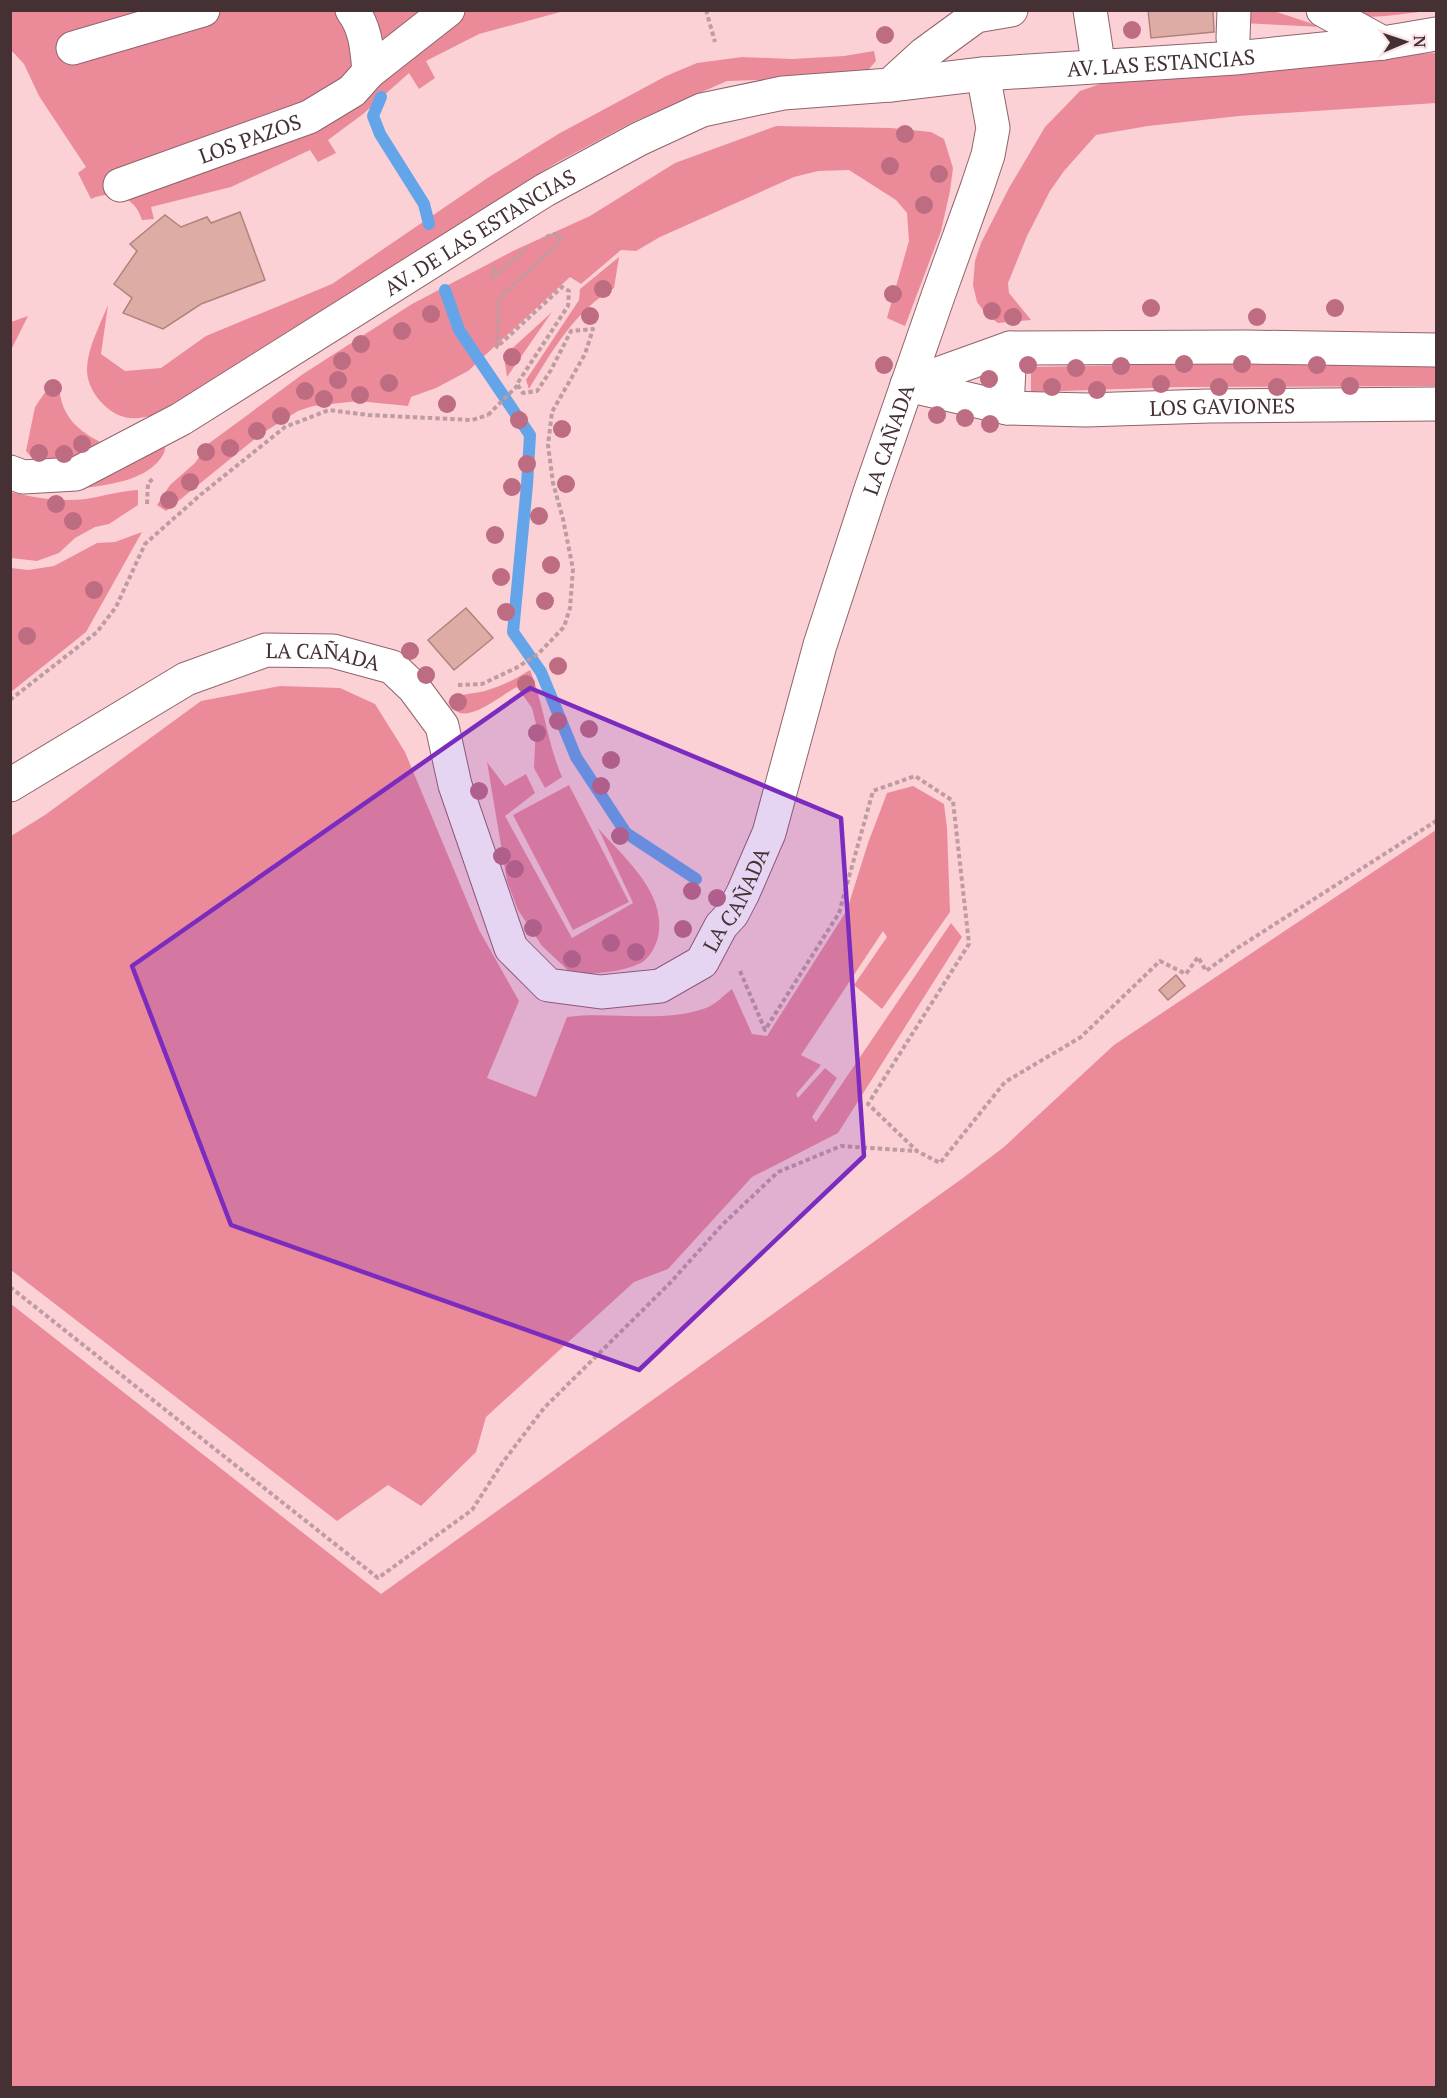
<svg xmlns="http://www.w3.org/2000/svg" width="1447" height="2098" font-family="'PT Serif',serif">
	<style>
		.green { fill: #eb8b9a }
		.lines { fill: none; stroke-linecap: round; stroke-linejoin: round }
		.stream { stroke: #63a5e8; stroke-width: 12 }
		.building { fill: #ddaca4; stroke: #b2837b; stroke-width: 1.5 }
		.minor-casing { stroke: #91636a; stroke-width: 35 }
		.path { stroke: #bf9ca0; stroke-width: 4; stroke-dasharray: 4.5 3; stroke-linecap: butt }
		.minor { stroke: #fff; stroke-width: 33 }
		.path-bridge { stroke: #bf9ca0; stroke-width: 4; stroke-dasharray: 4.5 3; stroke-linecap: butt }
		.tree { fill: #bd6c81 }
		.marked { fill: #7b2cbf; fill-opacity: 0.2; stroke: #7b2cbf; stroke-width: 4.5; stroke-linejoin: round }
		.labels { text-anchor: middle; dominant-baseline: central; stroke-width: 4.5; stroke-linejoin: round; paint-order: stroke }
		.street-label { font-size: 21px; fill: #453133; stroke: #fae4e7 }
	</style>
	<rect width="100%" height="100%" fill="#fbd1d6"/>
	<!-- green -->
	<g class="green">
		<path d="M10,11H564L479,34L426,61L435,78L419,89L409,73L363,114L328,140L336,153L318,162L310,150L231,187L151,207L154,219L142,220C135,197 114,189 91,199L78,173L86,167L39,96L24,64L11,50Z"/>
		<path d="M1237,11H1274L1322,27L1241,23Z"/>
		<path d="M1337,11H1428C1398,14 1365,22 1337,11Z"/>
		<path d="M874,51L876,61L868,70L787,79L727,81L633,122L556,163L395,264L356,291L257,351L219,379L154,415C144,418 131,420 121,416C103,409 86,388 87,368C88,347 100,325 108,305L101,354L125,371L161,368L206,336L332,284L489,177L560,133L666,76L697,63L742,57L792,59L844,56Z"/>
		<path d="M1436,53V103L1239,116L1148,126L1096,135L1064,171L1050,191L1027,236L1008,283L1009,293L1031,320L998,323L986,314L977,302L973,285L975,261L981,243L1009,188L1045,127L1080,91L1117,78L1279,60Z"/>
		<path d="M776,126L891,128L931,132L944,139L953,168L950,191L941,231L905,326L887,318L909,241L907,213L896,200L849,170L818,171L794,177L660,237L636,251L621,250L581,284L570,277L468,371L436,388L411,397L408,406L358,401L313,406L298,411L261,434L166,511L157,505L170,485L195,463L208,444L303,374L412,304L515,250L590,216L675,163Z"/>
		<path d="M619,257L614,288C575,311 552,351 529,389L526,380L579,300L580,289Z"/>
		<path d="M552,312L507,377L504,356Z"/>
		<path d="M28,316L11,350V322Z"/>
		<path d="M1184,364L1436,365V386L1180,387L1031,392V367Z"/>
		<path d="M52,382L59,386C61,417 78,431 104,444L64,463L35,461L26,451L35,407Z"/>
		<path d="M165,434C165,439 166,448 164,453C149,482 105,485 77,489Z"/>
		<path d="M138,490V505L109,524L95,527L75,538L59,553L37,561L11,558V492C35,498 61,502 86,499C104,496 120,491 138,490Z"/>
		<path d="M142,532L86,632L11,692V568L28,570L54,566L97,543L115,542Z"/>
		<path d="M530,670C544,705 547,742 562,777L545,788L534,768L536,724L532,708L517,687C503,694 473,720 458,712C453,710 451,706 448,702C460,693 472,694 485,691C502,686 516,679 530,670Z"/>
		<path d="M280,686L340,688L375,704L405,752L479,930L519,1001L487,1078L536,1097L567,1017C613,1011 660,1024 706,1008C715,1005 724,995 732,989L752,1034L767,1036L847,910L868,843L887,793L913,786L944,804L947,828L950,912L882,1009L854,985L887,937L883,931L801,1055L821,1065L796,1094L798,1098L825,1068L837,1078L812,1117L816,1122L951,923L962,937L838,1133L752,1177L668,1269L634,1282L486,1417L476,1452L421,1506L388,1485L337,1521L11,1270V836L45,815L201,701Z"/>
		<path d="M487,762L505,786L526,774L535,793L505,816L572,938L633,903L598,828C625,859 670,895 657,941C654,949 649,958 641,963C621,973 595,973 573,975L542,946L518,910L507,881Z"/>
		<path d="M569,785L629,902L573,930L513,815Z"/>
		<path d="M1436,830V2087H11V1304L381,1594L963,1178L1004,1147L1114,1045Z"/>
	</g>
	<g class="lines">
		<!-- stream -->
		<g class="stream">
			<path d="M381,97L373,116L380,134L424,204L429,224"/>
			<path d="M445,290L459,330L530,435L527,485L513,632L541,672L576,757L626,833L696,879"/>
		</g>
	</g>
	<!-- building -->
	<g class="building">
		<path d="M1148,10H1213L1214,32L1151,38Z"/>
		<path d="M240,212L265,280L201,304L163,329L123,313L132,298L114,284L137,251L130,244L165,215L181,227L207,217L211,223Z"/>
		<path d="M466,608L493,638L454,670L428,640Z"/>
		<path d="M1176,975L1185,986L1168,1000L1159,990Z"/>
	</g>
	<g class="lines">
		<defs>
			<g id="minor">
				<path d="M1090,10L1096,49"/>
				<path d="M1323,10L1383,43"/>
				<path d="M1233,38L1234,10"/>
				<path d="M1363,42L1383,43L1436,34"/>
				<path d="M73,48L203,10"/>
				<path d="M369,72L448,10"/>
				<path d="M890,85L924,54L976,16L1011,10"/>
				<path id="s1" d="M120,185L309,117L352,91L369,72C367,50 366,28 352,10"/>
				<path d="M907,385L1010,348L1247,347L1436,350"/>
				<path id="s2" d="M907,385L1007,408L1086,410L1209,406L1436,404"/>
				<path d="M1007,408L1010,348"/>
				<path id="s3" d="M10,472L23,477L76,474L181,419L545,190L639,139L702,110L783,93L890,85L983,74L1235,58L1383,43"/>
				<path id="s4" d="M10,785L186,679L266,650L333,651L392,667L414,688L442,726L455,785L511,948L548,985L601,992L660,986L702,962L721,926L732,914L743,893L769,833L820,645L870,492L938,296L977,188L988,155L993,128L983,74"/>
			</g>
		</defs>
		<!-- minor casing -->
		<use href="#minor" class="minor-casing"/>
		<!-- path -->
		<g class="path">
			<path d="M706,10L715,42"/>
			<path d="M495,267L492,273L493,277L527,249"/>
			<path d="M147,504L148,483L154,478"/>
			<path d="M458,685L482,684L516,668L538,654L564,627L570,608L573,569L563,519L553,483L548,445L552,412L585,354L593,329L571,331L551,370L537,391L523,393L517,384L568,306L569,291L562,287L497,347L499,298L561,241L559,234H552L543,239"/>
			<path d="M10,700L97,632L116,607L145,544L199,496L285,427L329,410L368,415L472,420L488,415"/>
			<path d="M740,971L765,1030L839,913L873,791L915,776L953,801L969,944L868,1104L917,1151L940,1163L1005,1082L1081,1037L1160,961L1186,974L1198,957L1206,971L1236,949L1436,821"/>
			<path d="M10,1287L378,1578L472,1510L503,1462L544,1408L670,1283L723,1224L778,1172L841,1146L917,1151"/>
		</g>
		<!-- minor -->
		<use href="#minor" class="minor"/>
		<!-- path-bridge -->
		<path class="path-bridge" d="M488,415L519,384"/>
	</g>
	<!-- trees -->
	<g class="tree">
		<circle cx="1132" cy="30" r="9"/>
		<circle cx="885" cy="35" r="9"/>
		<circle cx="905" cy="134" r="9"/>
		<circle cx="890" cy="166" r="9"/>
		<circle cx="939" cy="174" r="9"/>
		<circle cx="924" cy="205" r="9"/>
		<circle cx="603" cy="289" r="9"/>
		<circle cx="893" cy="294" r="9"/>
		<circle cx="1151" cy="308" r="9"/>
		<circle cx="1335" cy="308" r="9"/>
		<circle cx="992" cy="311" r="9"/>
		<circle cx="431" cy="314" r="9"/>
		<circle cx="590" cy="316" r="9"/>
		<circle cx="1013" cy="317" r="9"/>
		<circle cx="1257" cy="317" r="9"/>
		<circle cx="402" cy="331" r="9"/>
		<circle cx="361" cy="344" r="9"/>
		<circle cx="512" cy="357" r="9"/>
		<circle cx="342" cy="361" r="9"/>
		<circle cx="1184" cy="364" r="9"/>
		<circle cx="1242" cy="364" r="9"/>
		<circle cx="884" cy="365" r="9"/>
		<circle cx="1028" cy="365" r="9"/>
		<circle cx="1317" cy="365" r="9"/>
		<circle cx="1121" cy="366" r="9"/>
		<circle cx="1076" cy="368" r="9"/>
		<circle cx="989" cy="379" r="9"/>
		<circle cx="338" cy="380" r="9"/>
		<circle cx="389" cy="383" r="9"/>
		<circle cx="1161" cy="384" r="9"/>
		<circle cx="1350" cy="386" r="9"/>
		<circle cx="1052" cy="387" r="9"/>
		<circle cx="1219" cy="387" r="9"/>
		<circle cx="1277" cy="387" r="9"/>
		<circle cx="53" cy="388" r="9"/>
		<circle cx="1097" cy="390" r="9"/>
		<circle cx="305" cy="391" r="9"/>
		<circle cx="360" cy="395" r="9"/>
		<circle cx="324" cy="399" r="9"/>
		<circle cx="447" cy="404" r="9"/>
		<circle cx="937" cy="415" r="9"/>
		<circle cx="281" cy="416" r="9"/>
		<circle cx="965" cy="418" r="9"/>
		<circle cx="519" cy="420" r="9"/>
		<circle cx="990" cy="424" r="9"/>
		<circle cx="562" cy="429" r="9"/>
		<circle cx="257" cy="431" r="9"/>
		<circle cx="82" cy="444" r="9"/>
		<circle cx="230" cy="448" r="9"/>
		<circle cx="206" cy="452" r="9"/>
		<circle cx="39" cy="453" r="9"/>
		<circle cx="64" cy="454" r="9"/>
		<circle cx="527" cy="464" r="9"/>
		<circle cx="190" cy="482" r="9"/>
		<circle cx="566" cy="484" r="9"/>
		<circle cx="512" cy="487" r="9"/>
		<circle cx="169" cy="500" r="9"/>
		<circle cx="56" cy="504" r="9"/>
		<circle cx="539" cy="516" r="9"/>
		<circle cx="73" cy="521" r="9"/>
		<circle cx="495" cy="535" r="9"/>
		<circle cx="551" cy="565" r="9"/>
		<circle cx="501" cy="577" r="9"/>
		<circle cx="94" cy="590" r="9"/>
		<circle cx="545" cy="601" r="9"/>
		<circle cx="506" cy="612" r="9"/>
		<circle cx="27" cy="636" r="9"/>
		<circle cx="410" cy="651" r="9"/>
		<circle cx="558" cy="666" r="9"/>
		<circle cx="426" cy="675" r="9"/>
		<circle cx="526" cy="684" r="9"/>
		<circle cx="458" cy="702" r="9"/>
		<circle cx="558" cy="721" r="9"/>
		<circle cx="589" cy="729" r="9"/>
		<circle cx="537" cy="733" r="9"/>
		<circle cx="611" cy="760" r="9"/>
		<circle cx="601" cy="786" r="9"/>
		<circle cx="479" cy="791" r="9"/>
		<circle cx="620" cy="836" r="9"/>
		<circle cx="502" cy="856" r="9"/>
		<circle cx="515" cy="869" r="9"/>
		<circle cx="692" cy="891" r="9"/>
		<circle cx="717" cy="898" r="9"/>
		<circle cx="533" cy="928" r="9"/>
		<circle cx="683" cy="929" r="9"/>
		<circle cx="611" cy="943" r="9"/>
		<circle cx="636" cy="952" r="9"/>
		<circle cx="572" cy="959" r="9"/>
	</g>
	<!-- marked area -->
	<path class="marked" d="M530,688L841,818L864,1156L639,1370L231,1225L132,966Z"/>
	<g class="labels">
		<!-- street labels -->
		<g class="street-label">
			<text stroke="none"><textPath href="#s3" startOffset="1254">AV. LAS ESTANCIAS</textPath></text>
			<text stroke="none"><textPath href="#s1" startOffset="138">LOS PAZOS</textPath></text>
			<text stroke="none"><textPath href="#s3" startOffset="538">AV. DE LAS ESTANCIAS</textPath></text>
			<text stroke="none"><textPath href="#s2" startOffset="318">LOS GAVIONES</textPath></text>
			<text stroke="none"><textPath href="#s4" startOffset="1500">LA CAÑADA</textPath></text>
			<text stroke="none"><textPath href="#s4" startOffset="348">LA CAÑADA</textPath></text>
			<text stroke="none"><textPath href="#s4" startOffset="1014">LA CAÑADA</textPath></text>
		</g>
	</g>
	<!-- border -->
	<rect width="1447" height="2098" fill="none" stroke="#453133" stroke-width="24"/>
	<!-- north arrow -->
	<g transform="translate(1405 42) rotate(88)" stroke="#fae4e7" stroke-width="4.5" paint-order="stroke">
	<path d="M0-4.5L10 22L0 15L-10 22Z" fill="#453133"/>
	<text y="-9" font-size="16" font-weight="bold" text-anchor="middle" fill="#453133">N</text>
	</g>
</svg>
